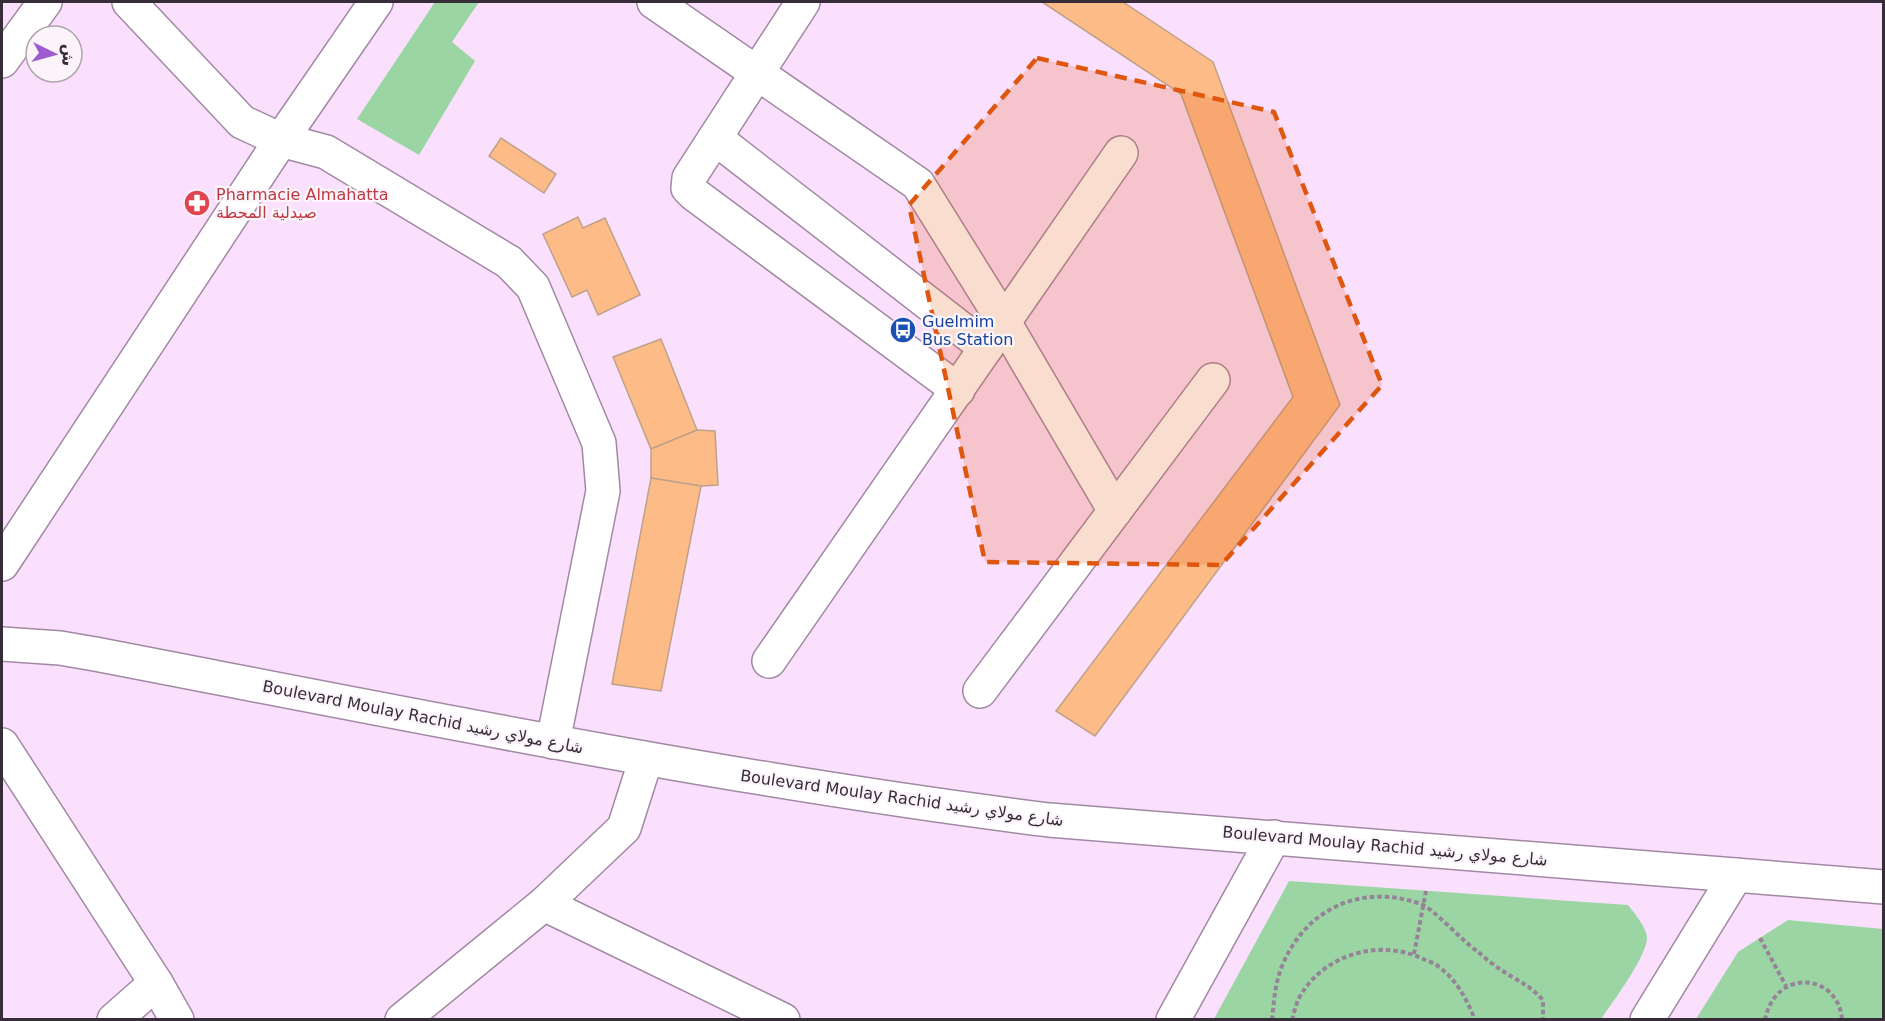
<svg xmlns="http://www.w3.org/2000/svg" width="1885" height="1021" font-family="'DejaVu Sans',Cairo,sans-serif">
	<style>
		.green { fill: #9bd5a4 }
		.building { fill: #fdbc87; stroke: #bfa18a; stroke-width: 1.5 }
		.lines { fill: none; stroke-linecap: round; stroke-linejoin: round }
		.minor-casing { stroke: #a189a4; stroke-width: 36 }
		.path { stroke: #958397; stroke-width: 4; stroke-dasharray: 4.5 3; stroke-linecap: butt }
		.minor { stroke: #fff; stroke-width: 33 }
		.marked { fill: #df570e; fill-opacity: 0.2; stroke: #df570e; stroke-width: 4.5; stroke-dasharray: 12 8; stroke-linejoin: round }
		.labels { text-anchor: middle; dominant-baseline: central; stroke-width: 4.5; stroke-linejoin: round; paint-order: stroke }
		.health-label { font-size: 16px; fill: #be3a42; stroke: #fbf5fb; text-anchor: start }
		.transit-label { font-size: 16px; fill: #164399; stroke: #fbf5fb; text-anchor: start }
		.street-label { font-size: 16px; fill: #372d38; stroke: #fbf5fb }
	</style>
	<rect width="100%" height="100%" fill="#fae0fd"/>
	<!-- green -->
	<g class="green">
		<path d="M435,2H479L452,42L475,61L419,155L357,119Z"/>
		<path d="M1289,881L1628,905C1635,914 1645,925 1647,937C1648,955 1612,1003 1601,1019H1214Z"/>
		<path d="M1788,920L1883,929V1019H1696L1738,952Z"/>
	</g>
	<!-- building -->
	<g class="building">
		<path d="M1042,2H1123L1213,62L1340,405L1095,736L1056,711L1293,397L1181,94Z"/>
		<path d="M501,138L556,174L544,193L489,156Z"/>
		<path d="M578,217L583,228L605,218L640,295L598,315L587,290L572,297L543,234Z"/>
		<path d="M661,339L697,430L651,449L613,357Z"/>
		<path d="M697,430L715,431L718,485L701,486L651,478V449Z"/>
		<path d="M651,478L701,486L661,691L612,684Z"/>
	</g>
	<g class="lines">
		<defs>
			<g id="minor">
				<path d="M129,2L242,122L281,140L326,152L509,262L533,287L599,443L603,491L553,742"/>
				<path d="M654,2L918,184L1004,322L1115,511"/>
				<path d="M803,2L689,178L688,188L694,194L958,390"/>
				<path d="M2,61L45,2"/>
				<path d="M715,138L986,348"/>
				<path d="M2,564L281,140L376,2"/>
				<path d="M2,644L60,648L95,654C412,715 729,780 1049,820L1884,887"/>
				<path d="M769,661L1121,153"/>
				<path d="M980,691L1213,380"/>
				<path d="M2,745L156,983L177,1020"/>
				<path d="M544,904L783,1020"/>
				<path d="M114,1020L156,983"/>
				<path d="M402,1020L544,904L624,828L646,759"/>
				<path d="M1173,1020L1274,837"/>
				<path d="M1647,1020L1736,875"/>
			</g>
		</defs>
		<!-- minor casing -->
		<use href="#minor" class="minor-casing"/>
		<!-- path -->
		<g class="path">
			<path d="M1760,938L1786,986"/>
			<path d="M1414,954L1426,891"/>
			<path d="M1272,1020C1274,1001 1275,983 1282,966C1306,908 1362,883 1421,904C1433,908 1463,942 1477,951C1486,959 1496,967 1506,973C1523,984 1529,985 1543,1000V1020"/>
			<path d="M1292,1020C1294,1013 1296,1004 1299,998C1323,954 1380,938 1423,959C1428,961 1435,963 1439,967C1457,980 1467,1000 1475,1020"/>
			<path d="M1765,1020C1775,967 1839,973 1842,1020"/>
		</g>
		<!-- minor -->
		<use href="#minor" class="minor"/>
	</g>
	<!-- marked area -->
	<path class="marked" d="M1037,58L1274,112L1382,385L1221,565L985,562L909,205Z"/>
	<!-- icons -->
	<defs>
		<symbol id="pharmacy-disc" viewBox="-11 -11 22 22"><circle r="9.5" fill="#e0444e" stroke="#fbf5fb"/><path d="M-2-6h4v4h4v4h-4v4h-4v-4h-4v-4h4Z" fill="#fff"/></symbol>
		<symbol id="bus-disc" viewBox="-11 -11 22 22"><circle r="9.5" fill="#1a4fb4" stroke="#fbf5fb"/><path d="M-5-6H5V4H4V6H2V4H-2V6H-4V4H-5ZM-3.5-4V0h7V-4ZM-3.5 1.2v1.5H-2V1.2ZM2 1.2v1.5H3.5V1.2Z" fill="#fff"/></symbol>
	</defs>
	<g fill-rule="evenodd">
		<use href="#pharmacy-disc" x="182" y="188" width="30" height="30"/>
		<use href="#bus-disc" x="888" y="315" width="30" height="30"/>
	</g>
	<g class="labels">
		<!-- health labels -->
		<g class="health-label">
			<text x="216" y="194">Pharmacie Almahatta<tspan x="216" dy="18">صيدلية المحطة</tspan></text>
		</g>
		<!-- transit labels -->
		<g class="transit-label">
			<text x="922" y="321">Guelmim<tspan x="922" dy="18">Bus Station</tspan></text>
		</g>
		<!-- street labels -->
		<g class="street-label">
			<text transform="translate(423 717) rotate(11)">Boulevard Moulay Rachid شارع مولاي رشيد</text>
			<text transform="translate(902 798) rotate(8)">Boulevard Moulay Rachid شارع مولاي رشيد</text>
			<text transform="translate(1385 846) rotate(5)">Boulevard Moulay Rachid شارع مولاي رشيد</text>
		</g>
	</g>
	<!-- border -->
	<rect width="1885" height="1021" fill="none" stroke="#372d38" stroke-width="6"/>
	<!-- north arrow -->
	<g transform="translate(54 54) rotate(95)"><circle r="28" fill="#fbf5fb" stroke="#ada5ad" stroke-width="1.5"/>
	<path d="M0-4.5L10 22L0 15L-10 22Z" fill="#9f5acf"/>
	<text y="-9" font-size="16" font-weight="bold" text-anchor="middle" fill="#372d38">ش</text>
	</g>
</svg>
